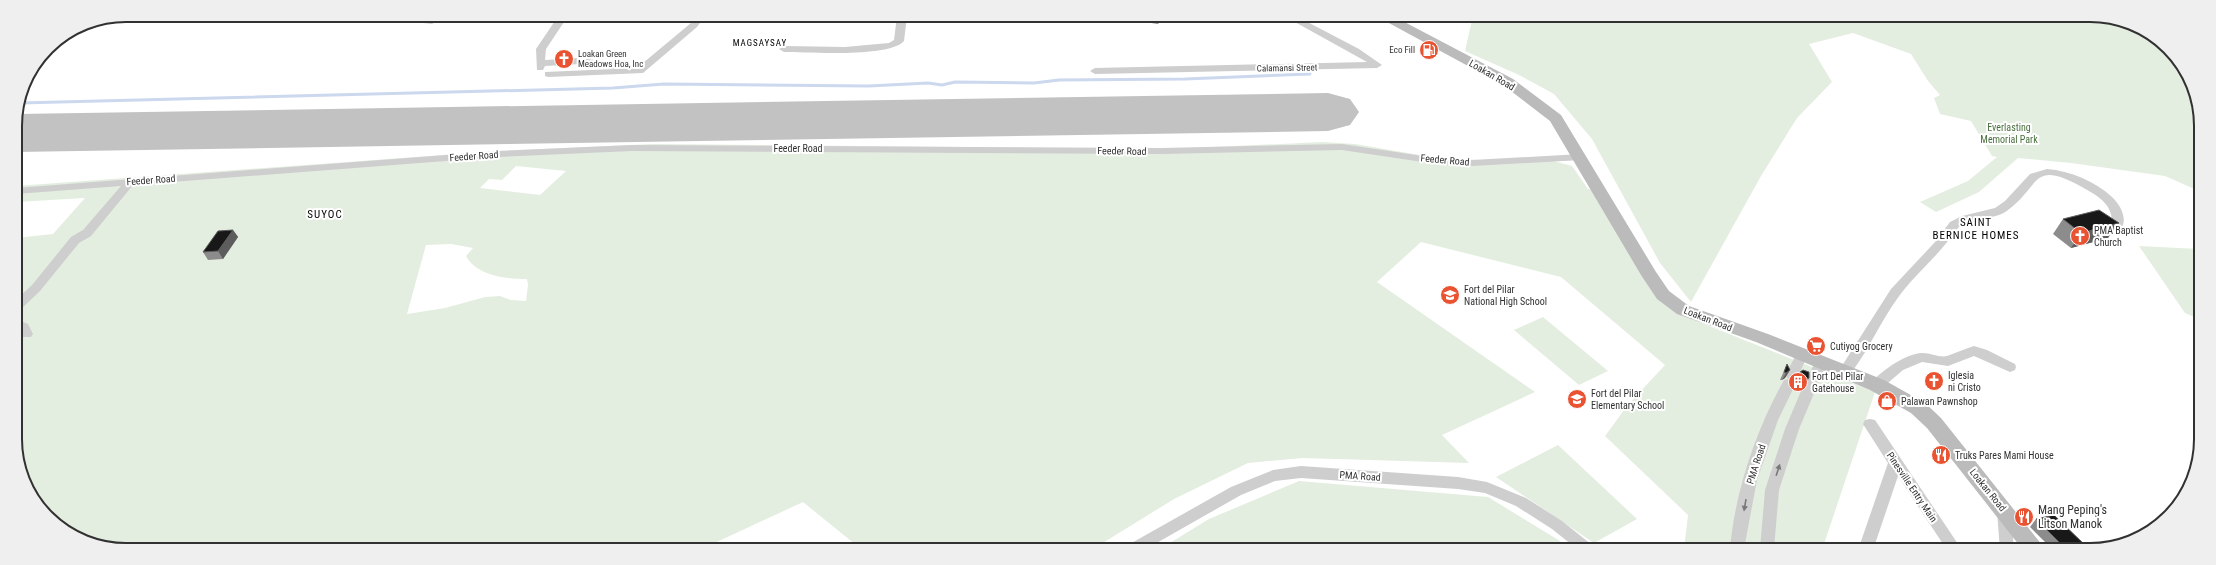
<svg xmlns="http://www.w3.org/2000/svg" width="2216" height="565" font-family="'Roboto Condensed',sans-serif">
	<style>
		.green { fill: #e4eee0; fill-rule: evenodd }
		.lines { fill: none; stroke-linecap: round; stroke-linejoin: round }
		.stream { stroke: #ccd8ee; stroke-width: 3 }
		.runway { fill: #c2c2c2; fill-rule: evenodd }
		.minor { fill: #cecece; fill-rule: evenodd }
		.secondary { fill: #bbb; fill-rule: evenodd }
		.wall { fill: #8c8c8c }
		.shaded-wall { fill: #5d5d5d }
		.building { fill: #181818; stroke: #5d5d5d }
		.oneway { fill: #787878 }
		.labels { text-anchor: middle; dominant-baseline: central; stroke-width: 4; stroke-linejoin: round; paint-order: stroke }
		.far-neighbourhood-label { font-size: 9px; letter-spacing: 1px; fill: #000; stroke: #fff }
		.far-poi-label { font-size: 9px; fill: #313131; stroke: #fff; text-anchor: end }
		.far-street-label { font-size: 9px; fill: #313131; stroke: #fff }
		.street-label { font-size: 10px; fill: #313131; stroke: #fff }
		.park-label { font-size: 10px; fill: #486f3d; stroke: #fff }
		.poi-label { font-size: 10px; fill: #313131; stroke: #fff; text-anchor: start }
		.neighbourhood-label { font-size: 11px; letter-spacing: 1px; fill: #000; stroke: #fff }
		.near-poi-label { font-size: 12px; fill: #313131; stroke: #fff; text-anchor: start }
		.rim { fill: none; stroke: #313131; stroke-width: 2 }
	</style>
	<rect width="100%" height="100%" fill="#fff"/>
	<!-- green -->
	<g class="green">
		<path d="M1482,16L2112,17L2169,48L2199,105V191L2165,176L2071,163L2018,158L1979,192L1936,212L1920,202L1968,181L1997,157L1992,156L1971,121L1940,114L1934,98L1940,95L1928,81L1911,54L1853,33L1809,44L1832,82L1797,118L1761,176L1691,302L1660,263L1592,139L1554,94L1519,75L1465,51L1472,20Z"/>
		<path d="M1323,142L1355,144L1443,159L1483,160L1542,158L1572,166L1588,189H1592L1679,314L1875,392L1822,550L1684,549L1688,515L1605,436L1627,406L1665,365L1561,277L1421,242L1377,282L1535,392L1442,435L1469,463L1302,458L1248,463L1174,499L1093,549H861L803,502L704,548H104L48,518L17,461L16,238L53,234L85,198L16,202V186L498,151L653,144L1167,149ZM516,166L566,171L540,195L480,188L489,179L502,180ZM451,244L473,248L466,256C477,276 506,279 527,279L528,285L526,301L511,300L500,296L485,297L445,308L407,314L426,245Z"/>
		<path d="M2139,246L2199,249V319L2185,313Z"/>
		<path d="M1543,317L1608,371L1579,385L1514,330Z"/>
		<path d="M1558,445L1637,519L1594,543L1496,477Z"/>
		<path d="M1299,481L1488,497L1560,541L1565,549H1160L1209,519Z"/>
	</g>
	<g class="lines">
		<!-- stream -->
		<path class="stream" d="M20,103L613,88L664,84L869,86L928,83L942,85L955,82L1034,83L1059,80L1185,79L1310,74"/>
		<!-- runway -->
		<path class="runway" d="M1328,93L1350,99L1359,112L1350,125L1328,131L15,152L17,114Z"/>
		<!-- minor -->
		<g class="minor">
			<path d="M349,15H406L431,18L436,15H447L432,24L380,18L352,20L349,19Z"/>
			<path d="M559,15L568,16L546,49L545,60L580,58L628,65L633,68H637L691,23L696,16H705L697,27L643,73L548,77L545,76V72L614,69L580,64L545,66L543,70H537L536,49Z"/>
			<path d="M897,16H907L904,41C889,58 808,52 784,52L779,49L784,46L845,47L889,43L894,40Z"/>
			<path d="M1063,16H1074L1075,17L1070,20Z"/>
			<path d="M1284,16H1296L1359,49L1382,65L1377,68L1095,74L1090,71L1095,68L1367,62Z"/>
			<path d="M1342,144L1436,158L1472,160L1581,154L1586,157L1581,160L1472,166L1436,164L1342,150L1162,154L632,151L498,157L133,185L91,236L79,243L40,291L20,310L16,311V300L32,285L71,237L83,230L121,186L16,194V188L498,151L632,145L1162,148Z"/>
			<path d="M2047,169C2070,171 2095,181 2112,197C2121,205 2130,223 2118,231C2113,234 2111,235 2106,234L2104,231L2112,224C2113,204 2098,196 2082,187C2031,159 2041,186 2008,210C1994,221 1974,216 1960,226C1953,232 1949,241 1943,247C1928,265 1910,280 1897,299C1881,321 1870,347 1854,369L1849,375H1839L1838,372L1891,289L1936,241L1950,222L1962,216L1995,208L2005,201L2030,174Z"/>
			<path d="M16,319L28,324L33,334L31,337H23L16,328Z"/>
			<path d="M1974,346L1987,350L2015,364L2016,367L2015,370L2010,372L1974,356L1948,366L1922,362L1903,370L1882,388H1872L1870,385C1877,373 1908,352 1923,353C1930,353 1940,358 1947,356C1956,353 1964,349 1974,346Z"/>
			<path d="M1802,350L1807,352L1808,355L1797,378L1793,379L1796,383L1778,420L1757,480L1744,549H1730C1735,491 1756,430 1784,380L1788,379L1785,375L1796,355L1797,352Z"/>
			<path d="M1821,357L1826,359L1827,362L1817,386L1813,388L1815,391L1799,429L1779,490L1774,549H1760L1765,490L1785,429L1801,391L1803,388L1807,386L1805,383L1815,362L1816,359Z"/>
			<path d="M1870,419L1875,420L1962,550H1947L1898,476L1873,550H1858L1888,463L1863,424L1865,420Z"/>
			<path d="M1301,466L1458,477L1487,482L1526,498L1562,521L1592,545L1594,549H1577L1552,529L1516,506L1485,493L1458,489L1301,478L1275,481L1241,495L1146,549H1126L1128,545L1231,487L1273,470Z"/>
			<path d="M2004,505L2009,507L2011,511L2014,550H2000L1997,511L1999,507Z"/>
		</g>
		<!-- secondary -->
		<path class="secondary" d="M1376,16H1393L1513,79L1561,115L1656,272L1669,291L1689,306L1768,334L1884,380L1925,403L1941,418L2046,550H2023L1927,428L1911,413L1870,390L1756,342L1677,314L1657,299L1641,275L1550,121L1503,85Z"/>
	</g>
	<!-- wall -->
	<g class="wall">
		<path d="M1138,16H1161L1158,24L1138,21Z"/>
		<path d="M2063,219L2108,238L2071,248L2053,234Z"/>
		<path d="M233,230L238,237L223,259L208,260L203,252Z"/>
		<path d="M1787,364L1790,370L1785,378L1782,380H1780Z"/>
		<path d="M1800,372L1809,378L1805,385L1801,388L1796,386V380Z"/>
		<path d="M2036,519L2085,550H2053L2030,527Z"/>
	</g>
	<!-- shaded-wall -->
	<g class="shaded-wall">
		<path d="M1158,16H1161L1158,24Z"/>
		<path d="M2119,223L2108,238L2071,248L2081,233Z"/>
		<path d="M233,230L238,237L223,259L218,251Z"/>
		<path d="M1790,370L1785,378L1782,380L1786,373Z"/>
		<path d="M1809,378L1805,385L1801,388L1806,380Z"/>
		<path d="M2087,547L2085,550H2078Z"/>
	</g>
	<!-- building -->
	<g class="building">
		<path d="M2099,210L2119,223L2081,233L2063,219Z"/>
		<path d="M233,230L218,251L203,252L218,231Z"/>
		<path d="M1787,364L1790,370L1786,373L1784,372Z"/>
		<path d="M1803,370L1809,372V378L1806,380L1801,378L1800,372Z"/>
		<path d="M2054,515L2087,547L2078,550H2067L2036,519Z"/>
	</g>
	<!-- one-way arrows -->
	<defs><path id="oneway-solid" d="M-6-.8H1V-3.2L6.5 0L1 3.2V.8H-6Z"/></defs>
	<g class="oneway">
		<use href="#oneway-solid" transform="translate(1778 470) rotate(-72)"/>
		<use href="#oneway-solid" transform="translate(1745 505) rotate(100)"/>
	</g>
	<!-- icons -->
	<defs>
		<symbol id="fuel-disc" viewBox="-11 -11 22 22"><circle r="9.5" fill="#e95332" stroke="#fff"/><path d="M-5.5-6h7V0h2V4h1.3V-2.5L3-4.5l.8-.8L6-3V5H2.5V1h-1V6h-7ZM-4.2-4.7v3.2H.2V-4.7Z" fill="#fff"/></symbol>
		<symbol id="church-disc" viewBox="-11 -11 22 22"><circle r="9.5" fill="#e95332" stroke="#fff"/><path d="M-1.2-6h2.4v3.5h3.3v2.4h-3.3V6h-2.4V-.1h-3.3v-2.4h3.3Z" fill="#fff"/></symbol>
		<symbol id="school-disc" viewBox="-11 -11 22 22"><circle r="9.5" fill="#e95332" stroke="#fff"/><path d="M0-5L7-2L0 1L-7-2ZM-4 1L0 2.5L4 1V4Q0 6-4 4Z" fill="#fff"/></symbol>
		<symbol id="supermarket-disc" viewBox="-11 -11 22 22"><circle r="9.5" fill="#e95332" stroke="#fff"/><path d="M-6-5.5h2.5l.6 2H6L4.5 2H-2.5L-4.4-4H-6ZM-1.5 3.2a1.3 1.3 0 1 0 .1 0ZM3 3.2a1.3 1.3 0 1 0 .1 0Z" fill="#fff"/></symbol>
		<symbol id="building-disc" viewBox="-11 -11 22 22"><circle r="9.5" fill="#e95332" stroke="#fff"/><path d="M-4-6H4V6H1V3H-1V6H-4ZM-2.5-4.3h1.7v1.8h-1.7ZM.8-4.3h1.7v1.8H.8ZM-2.5-1h1.7V.8h-1.7ZM.8-1h1.7V.8H.8Z" fill="#fff"/></symbol>
		<symbol id="shop-disc" viewBox="-11 -11 22 22"><circle r="9.5" fill="#e95332" stroke="#fff"/><path d="M-5-2.5h2.3a2.7 3.5 0 0 1 5.4 0H5L5.5 6h-11ZM-1.5-2.5h3a1.5 2.3 0 0 0-3 0Z" fill="#fff"/></symbol>
		<symbol id="restaurant-disc" viewBox="-11 -11 22 22"><circle r="9.5" fill="#e95332" stroke="#fff"/><path d="M-5-6h1v4h1v-4h1v4h1v-4h1v5L-1.5 .5V6h-2V.5L-5-1ZM5-6V6H3V1.5H1.5Q1.5-4 5-6Z" fill="#fff"/></symbol>
	</defs>
	<g fill-rule="evenodd">
		<use href="#fuel-disc" x="1418" y="39" width="22" height="22"/>
		<use href="#church-disc" x="553" y="48" width="22" height="22"/>
		<use href="#church-disc" x="2069" y="225" width="22" height="22"/>
		<use href="#school-disc" x="1439" y="284" width="22" height="22"/>
		<use href="#supermarket-disc" x="1805" y="335" width="22" height="22"/>
		<use href="#church-disc" x="1923" y="370" width="22" height="22"/>
		<use href="#building-disc" x="1787" y="371" width="22" height="22"/>
		<use href="#school-disc" x="1566" y="388" width="22" height="22"/>
		<use href="#shop-disc" x="1876" y="390" width="22" height="22"/>
		<use href="#restaurant-disc" x="1930" y="444" width="22" height="22"/>
		<use href="#restaurant-disc" x="2013" y="506" width="22" height="22"/>
	</g>
	<g class="labels">
		<!-- far-neighbourhood labels -->
		<g class="far-neighbourhood-label">
			<text x="760" y="43">MAGSAYSAY</text>
		</g>
		<!-- far-poi labels -->
		<g class="far-poi-label">
			<text x="1415" y="50">Eco Fill</text>
			<text x="578" y="54" text-anchor="start">Loakan Green<tspan x="578" dy="10">Meadows Hoa, Inc</tspan></text>
		</g>
		<!-- far-street labels -->
		<g class="far-street-label">
			<text transform="translate(1287 68) rotate(-1)">Calamansi Street</text>
		</g>
		<!-- street labels -->
		<g class="street-label">
			<text transform="translate(1492 75) rotate(30)">Loakan Road</text>
			<text x="798" y="148">Feeder Road</text>
			<text transform="translate(1122 151) rotate(1)">Feeder Road</text>
			<text transform="translate(474 156) rotate(-4)">Feeder Road</text>
			<text transform="translate(1445 160) rotate(5)">Feeder Road</text>
			<text transform="translate(151 180) rotate(-4)">Feeder Road</text>
			<text transform="translate(1708 319) rotate(21)">Loakan Road</text>
			<text transform="translate(1756 464) rotate(-72)">PMA Road</text>
			<text transform="translate(1360 476) rotate(4)">PMA Road</text>
			<text transform="translate(1912 487) rotate(56)">Pinesville Entry Main</text>
			<text transform="translate(1988 490) rotate(51)">Loakan Road</text>
		</g>
		<!-- park labels -->
		<g class="park-label">
			<text x="2009" y="127">Everlasting<tspan x="2009" dy="12">Memorial Park</tspan></text>
		</g>
		<!-- poi labels -->
		<g class="poi-label">
			<text x="2094" y="230">PMA Baptist<tspan x="2094" dy="12">Church</tspan></text>
			<text x="1464" y="289">Fort del Pilar<tspan x="1464" dy="12">National High School</tspan></text>
			<text x="1830" y="346">Cutiyog Grocery</text>
			<text x="1948" y="375">Iglesia<tspan x="1948" dy="12">ni Cristo</tspan></text>
			<text x="1812" y="376">Fort Del Pilar<tspan x="1812" dy="12">Gatehouse</tspan></text>
			<text x="1591" y="393">Fort del Pilar<tspan x="1591" dy="12">Elementary School</tspan></text>
			<text x="1901" y="401">Palawan Pawnshop</text>
			<text x="1955" y="455">Truks Pares Mami House</text>
		</g>
		<!-- neighbourhood labels -->
		<g class="neighbourhood-label">
			<text x="325" y="214">SUYOC</text>
			<text x="1976" y="222">SAINT<tspan x="1976" dy="13">BERNICE HOMES</tspan></text>
		</g>
		<!-- near-poi labels -->
		<g class="near-poi-label">
			<text x="2038" y="510">Mang Peping's<tspan x="2038" dy="14">Litson Manok</tspan></text>
		</g>
	</g>
	<!-- crop -->
	<path d="M0 0H2216V565H0ZM126 22H2090A104 104 0 0 1 2194 126V439A104 104 0 0 1 2090 543H126A104 104 0 0 1 22 439V126A104 104 0 0 1 126 22Z" fill="#efefef" fill-rule="evenodd"/>
	<path class="rim" d="M126 22H2090A104 104 0 0 1 2194 126V439A104 104 0 0 1 2090 543H126A104 104 0 0 1 22 439V126A104 104 0 0 1 126 22Z"/>
</svg>
